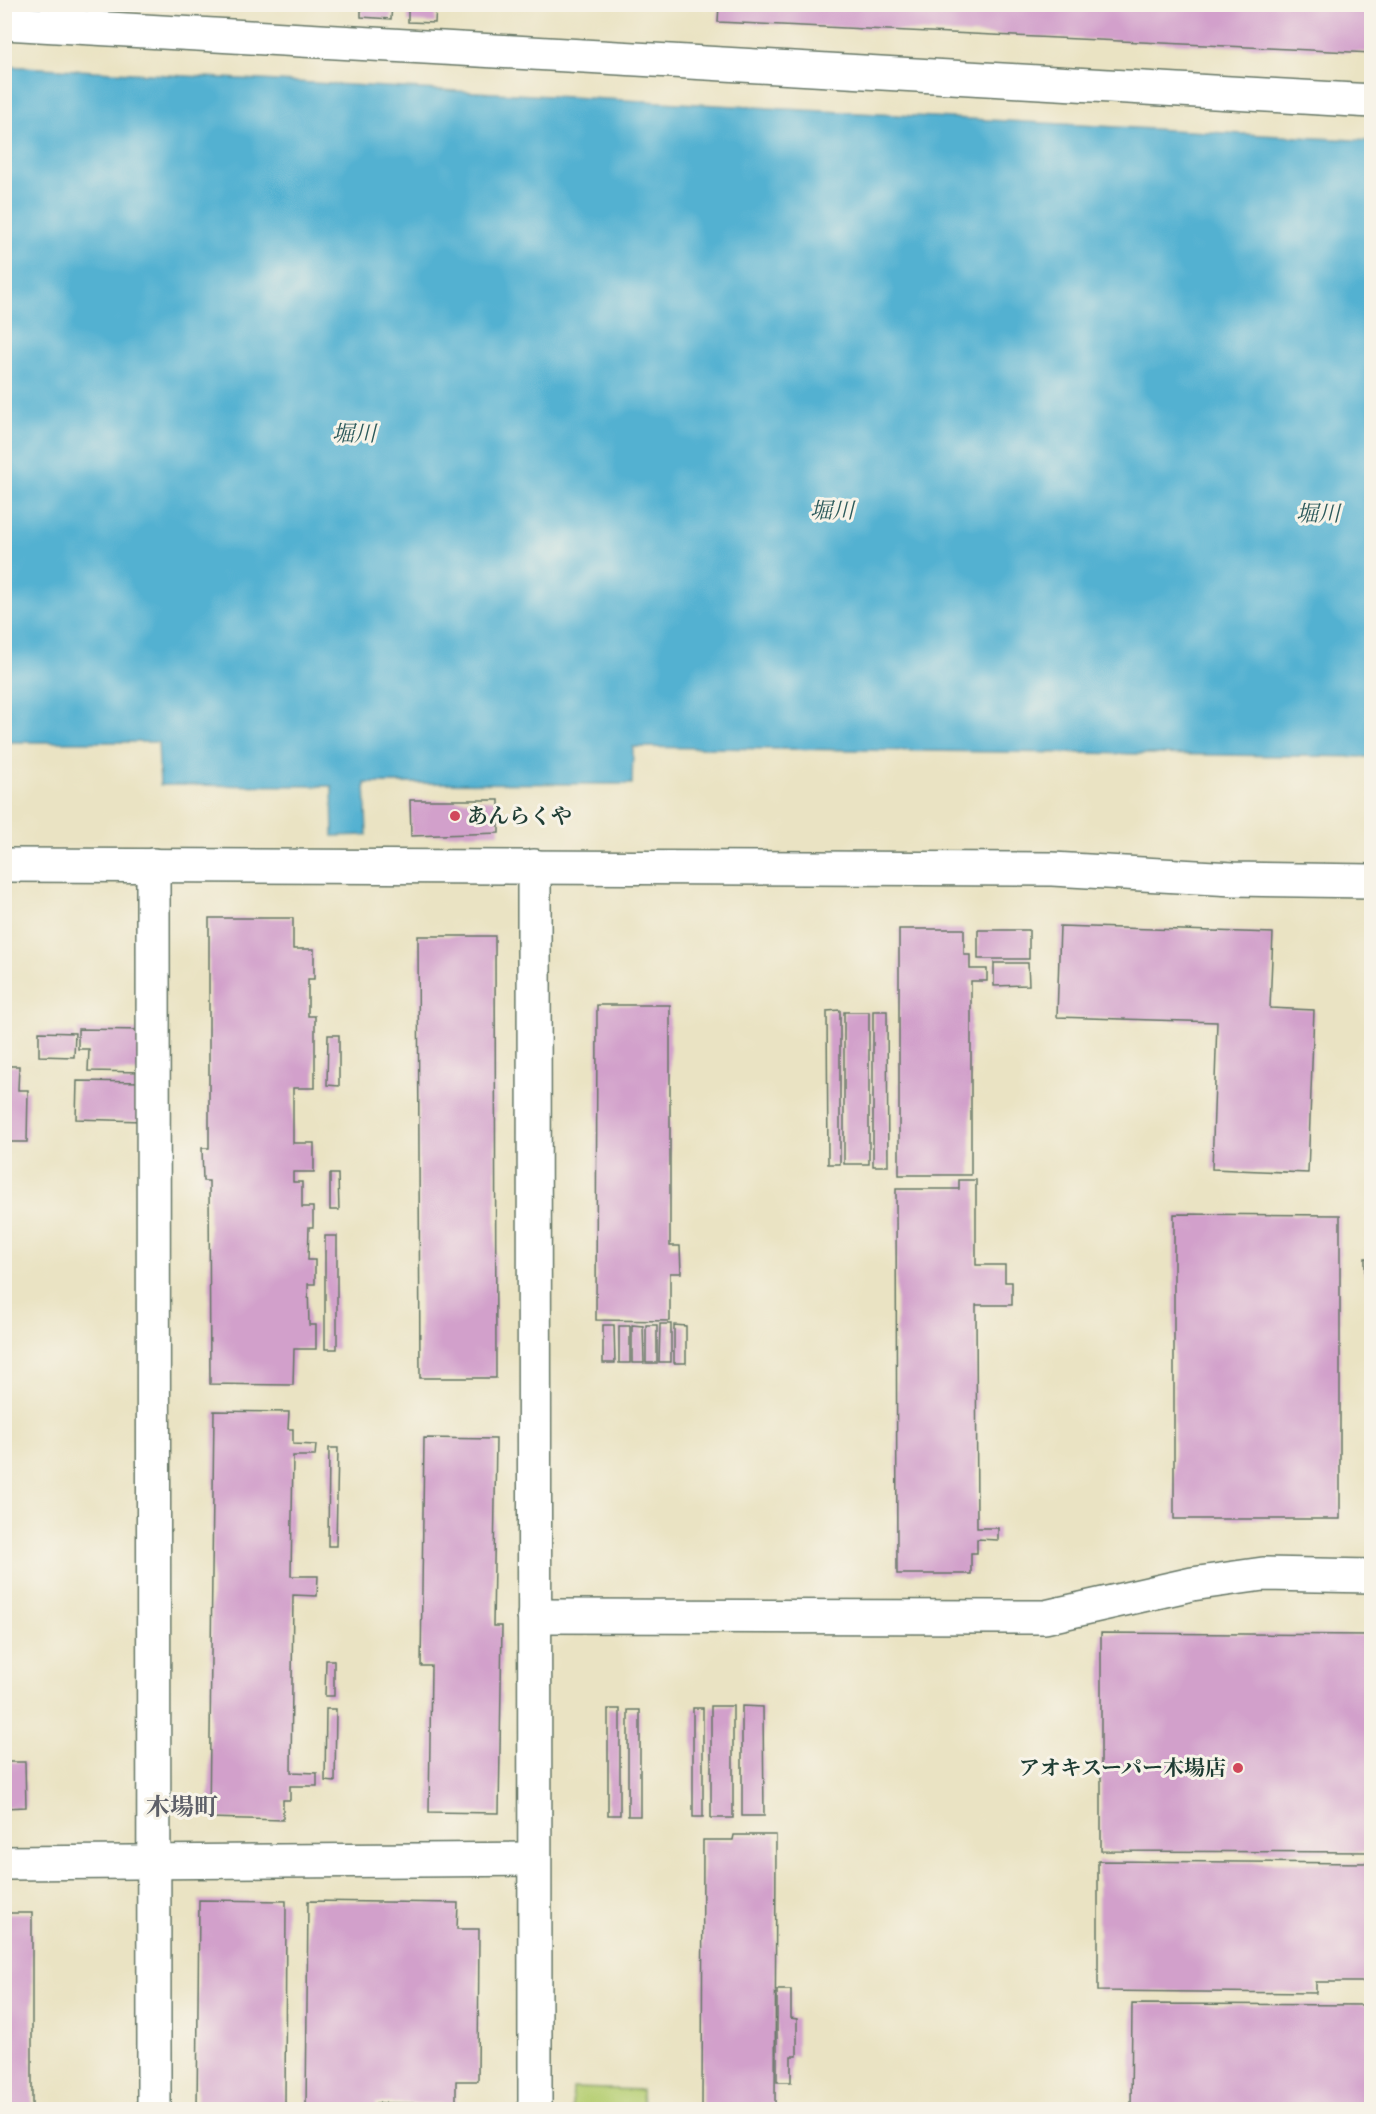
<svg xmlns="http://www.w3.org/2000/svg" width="1376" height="2114" font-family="'IM FELL Double Pica','Noto Serif JP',serif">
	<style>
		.green { fill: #b7cf74; stroke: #6b8654; stroke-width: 1.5 }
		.water { fill: #52b1d1; stroke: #387782; stroke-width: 1.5 }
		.building { fill: #d2a0cb }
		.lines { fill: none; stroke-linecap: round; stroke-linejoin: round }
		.minor-casing { stroke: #676; stroke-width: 36 }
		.minor { stroke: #fff; stroke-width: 33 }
		.poi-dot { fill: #d1495b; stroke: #f7f3e8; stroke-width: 2 }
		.labels { text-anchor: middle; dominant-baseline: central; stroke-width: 6; stroke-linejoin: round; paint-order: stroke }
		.poi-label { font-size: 21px; font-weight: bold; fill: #1f3d34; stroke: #f7f3e8; text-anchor: start }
		.water-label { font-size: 22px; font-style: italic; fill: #2c5a5b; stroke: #f7f3e8 }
		.quarter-label { font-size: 24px; font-weight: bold; fill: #5e6069; stroke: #f7f3e8 }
	</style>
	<rect width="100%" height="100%" fill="#f7f3e8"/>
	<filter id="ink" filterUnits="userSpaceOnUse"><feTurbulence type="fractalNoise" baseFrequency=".0167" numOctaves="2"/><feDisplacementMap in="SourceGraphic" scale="12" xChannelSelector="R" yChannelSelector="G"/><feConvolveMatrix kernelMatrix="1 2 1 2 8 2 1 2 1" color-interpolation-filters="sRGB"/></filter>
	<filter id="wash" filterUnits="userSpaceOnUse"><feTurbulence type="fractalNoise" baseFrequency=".008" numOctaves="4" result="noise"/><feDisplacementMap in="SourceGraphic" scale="24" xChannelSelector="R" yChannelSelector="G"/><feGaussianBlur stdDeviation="1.35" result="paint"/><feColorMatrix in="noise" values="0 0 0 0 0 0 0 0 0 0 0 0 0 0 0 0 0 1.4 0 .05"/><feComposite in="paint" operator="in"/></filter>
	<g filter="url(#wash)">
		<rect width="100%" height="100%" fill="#eae3c3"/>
		<!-- green -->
		<path class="green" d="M573,2088L642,2090L643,2109H572Z"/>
		<!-- water -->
		<path class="water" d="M5,66L1371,141V757L633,747L632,784L365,783L367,835L333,836L332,786L160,785L158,742H5Z"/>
		<g id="blocks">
			<!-- building -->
			<g class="building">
				<path d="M361,4H392L391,19L361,17Z"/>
				<path d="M408,4H436L435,23L408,22Z"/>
				<path d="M719,4H1372V53L718,22Z"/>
				<path d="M410,800H499V833L411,836Z"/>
				<path d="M209,918H293V949H314V979H308V1016H315V1088H293V1143H314V1172H293V1182H302V1207H313V1227H309L308,1260H315V1284H308L309,1325H316V1349H294L293,1385L210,1384L209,1181H203L202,1148H209Z"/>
				<path d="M1060,926L1273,933L1270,1008L1314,1010L1308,1173L1212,1169L1217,1022L1057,1017Z"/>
				<path d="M899,929H964V955H970V969H987V981H971V1175H899Z"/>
				<rect x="978" y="930" width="51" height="29"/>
				<path d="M418,936H495L496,1378H420Z"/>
				<path d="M994,963H1028L1029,985L994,986Z"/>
				<path d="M597,1005H670V1246H680L681,1273H670V1321L596,1320Z"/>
				<path d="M840,1010V1164H828L827,1011Z"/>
				<path d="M873,1011H887L888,1166H873Z"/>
				<rect x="844" y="1012" width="25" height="152"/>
				<path d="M78,1029L143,1030V1072L88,1071L89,1049H78Z"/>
				<path d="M39,1032L75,1033L74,1057L39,1056Z"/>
				<path d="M328,1035H339V1086L327,1085Z"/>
				<path d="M4,1066H19L18,1090H28L27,1142H4Z"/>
				<path d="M77,1081L143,1082L142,1121L76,1119Z"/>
				<path d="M330,1174H338L339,1210H330Z"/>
				<path d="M959,1180H976V1265H1005V1282H1012V1305H976L977,1528H998V1540L977,1539V1553H971V1574H897L896,1189H959Z"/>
				<path d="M1174,1214L1340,1215V1519H1174Z"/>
				<rect x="325" y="1236" width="12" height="113"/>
				<rect x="1365" y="1258" width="7" height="17"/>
				<path d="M660,1324H671V1362H659Z"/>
				<path d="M603,1325H614L615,1363H603Z"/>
				<path d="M632,1325L643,1326L644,1363H632Z"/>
				<rect x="646" y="1325" width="11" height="38"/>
				<path d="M674,1325L686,1326V1363H674Z"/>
				<rect x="619" y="1326" width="11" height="37"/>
				<path d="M214,1411L289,1412L288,1429H293V1444L316,1445L315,1456H293L291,1576H318L317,1596L293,1595L291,1772L317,1773V1786H290V1800H283V1820L209,1818Z"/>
				<path d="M424,1438L496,1439L493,1626H502L499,1813L429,1812L431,1666H421Z"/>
				<path d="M329,1448H338L336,1546H328Z"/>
				<path d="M1101,1633L1372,1635V1852L1101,1851Z"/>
				<path d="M326,1660H334V1696H325Z"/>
				<rect x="711" y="1706" width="22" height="112"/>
				<path d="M742,1706L763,1707L764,1816H742Z"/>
				<rect x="693" y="1708" width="10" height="109"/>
				<path d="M326,1709H336L335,1782L325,1781Z"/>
				<rect x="608" y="1709" width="12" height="106"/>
				<rect x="628" y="1710" width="12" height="106"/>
				<path d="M4,1762H25L26,1807L4,1808Z"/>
				<path d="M734,1835H776L775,2110H702L703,1840H733Z"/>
				<path d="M1098,1861L1372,1863V1982H1316V1993L1098,1991Z"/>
				<path d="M199,1900L286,1901L285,2110H197Z"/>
				<path d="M308,1901L458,1903L457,1929H479L478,2081H456V2104L376,2103V2110H306Z"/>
				<rect x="4" y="1913" width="28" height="197"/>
				<path d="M777,1990H791V2018L797,2019V2056H791V2082H777Z"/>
				<path d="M1132,2004L1372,2005V2110H1131Z"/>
			</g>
		</g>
	</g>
	<g filter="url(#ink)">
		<use href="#blocks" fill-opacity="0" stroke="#676" stroke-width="1.5"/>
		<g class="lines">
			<defs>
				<g id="minor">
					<path d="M4,23L1372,101"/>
					<path d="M4,865L1052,869L1233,879L1372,881"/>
					<path d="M153,865L154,2110"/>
					<path d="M534,866L535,2110"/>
					<path d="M534,1616L1045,1617L1192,1584L1263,1574L1372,1576"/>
					<path d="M4,1863L534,1859"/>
				</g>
			</defs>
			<!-- minor casing -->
			<use href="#minor" class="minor-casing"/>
			<!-- minor -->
			<use href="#minor" class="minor"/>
		</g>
	</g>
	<!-- markers -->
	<g class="poi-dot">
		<circle cx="455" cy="816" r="6"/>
		<circle cx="1238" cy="1768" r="6"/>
	</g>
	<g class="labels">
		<!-- poi labels -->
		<g class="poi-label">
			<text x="467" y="816">あんらくや</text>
			<text x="1226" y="1768" text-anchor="end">アオキスーパー木場店</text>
		</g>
		<!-- water labels -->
		<g class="water-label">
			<text x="354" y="434">堀川</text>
			<text x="832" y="511">堀川</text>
			<text x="1318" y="514">堀川</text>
		</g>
		<!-- quarter labels -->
		<g class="quarter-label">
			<text x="182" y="1807">木場町</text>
		</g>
	</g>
	<!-- margin -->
	<rect width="1376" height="2114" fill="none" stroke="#f7f3e8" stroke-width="24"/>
</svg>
